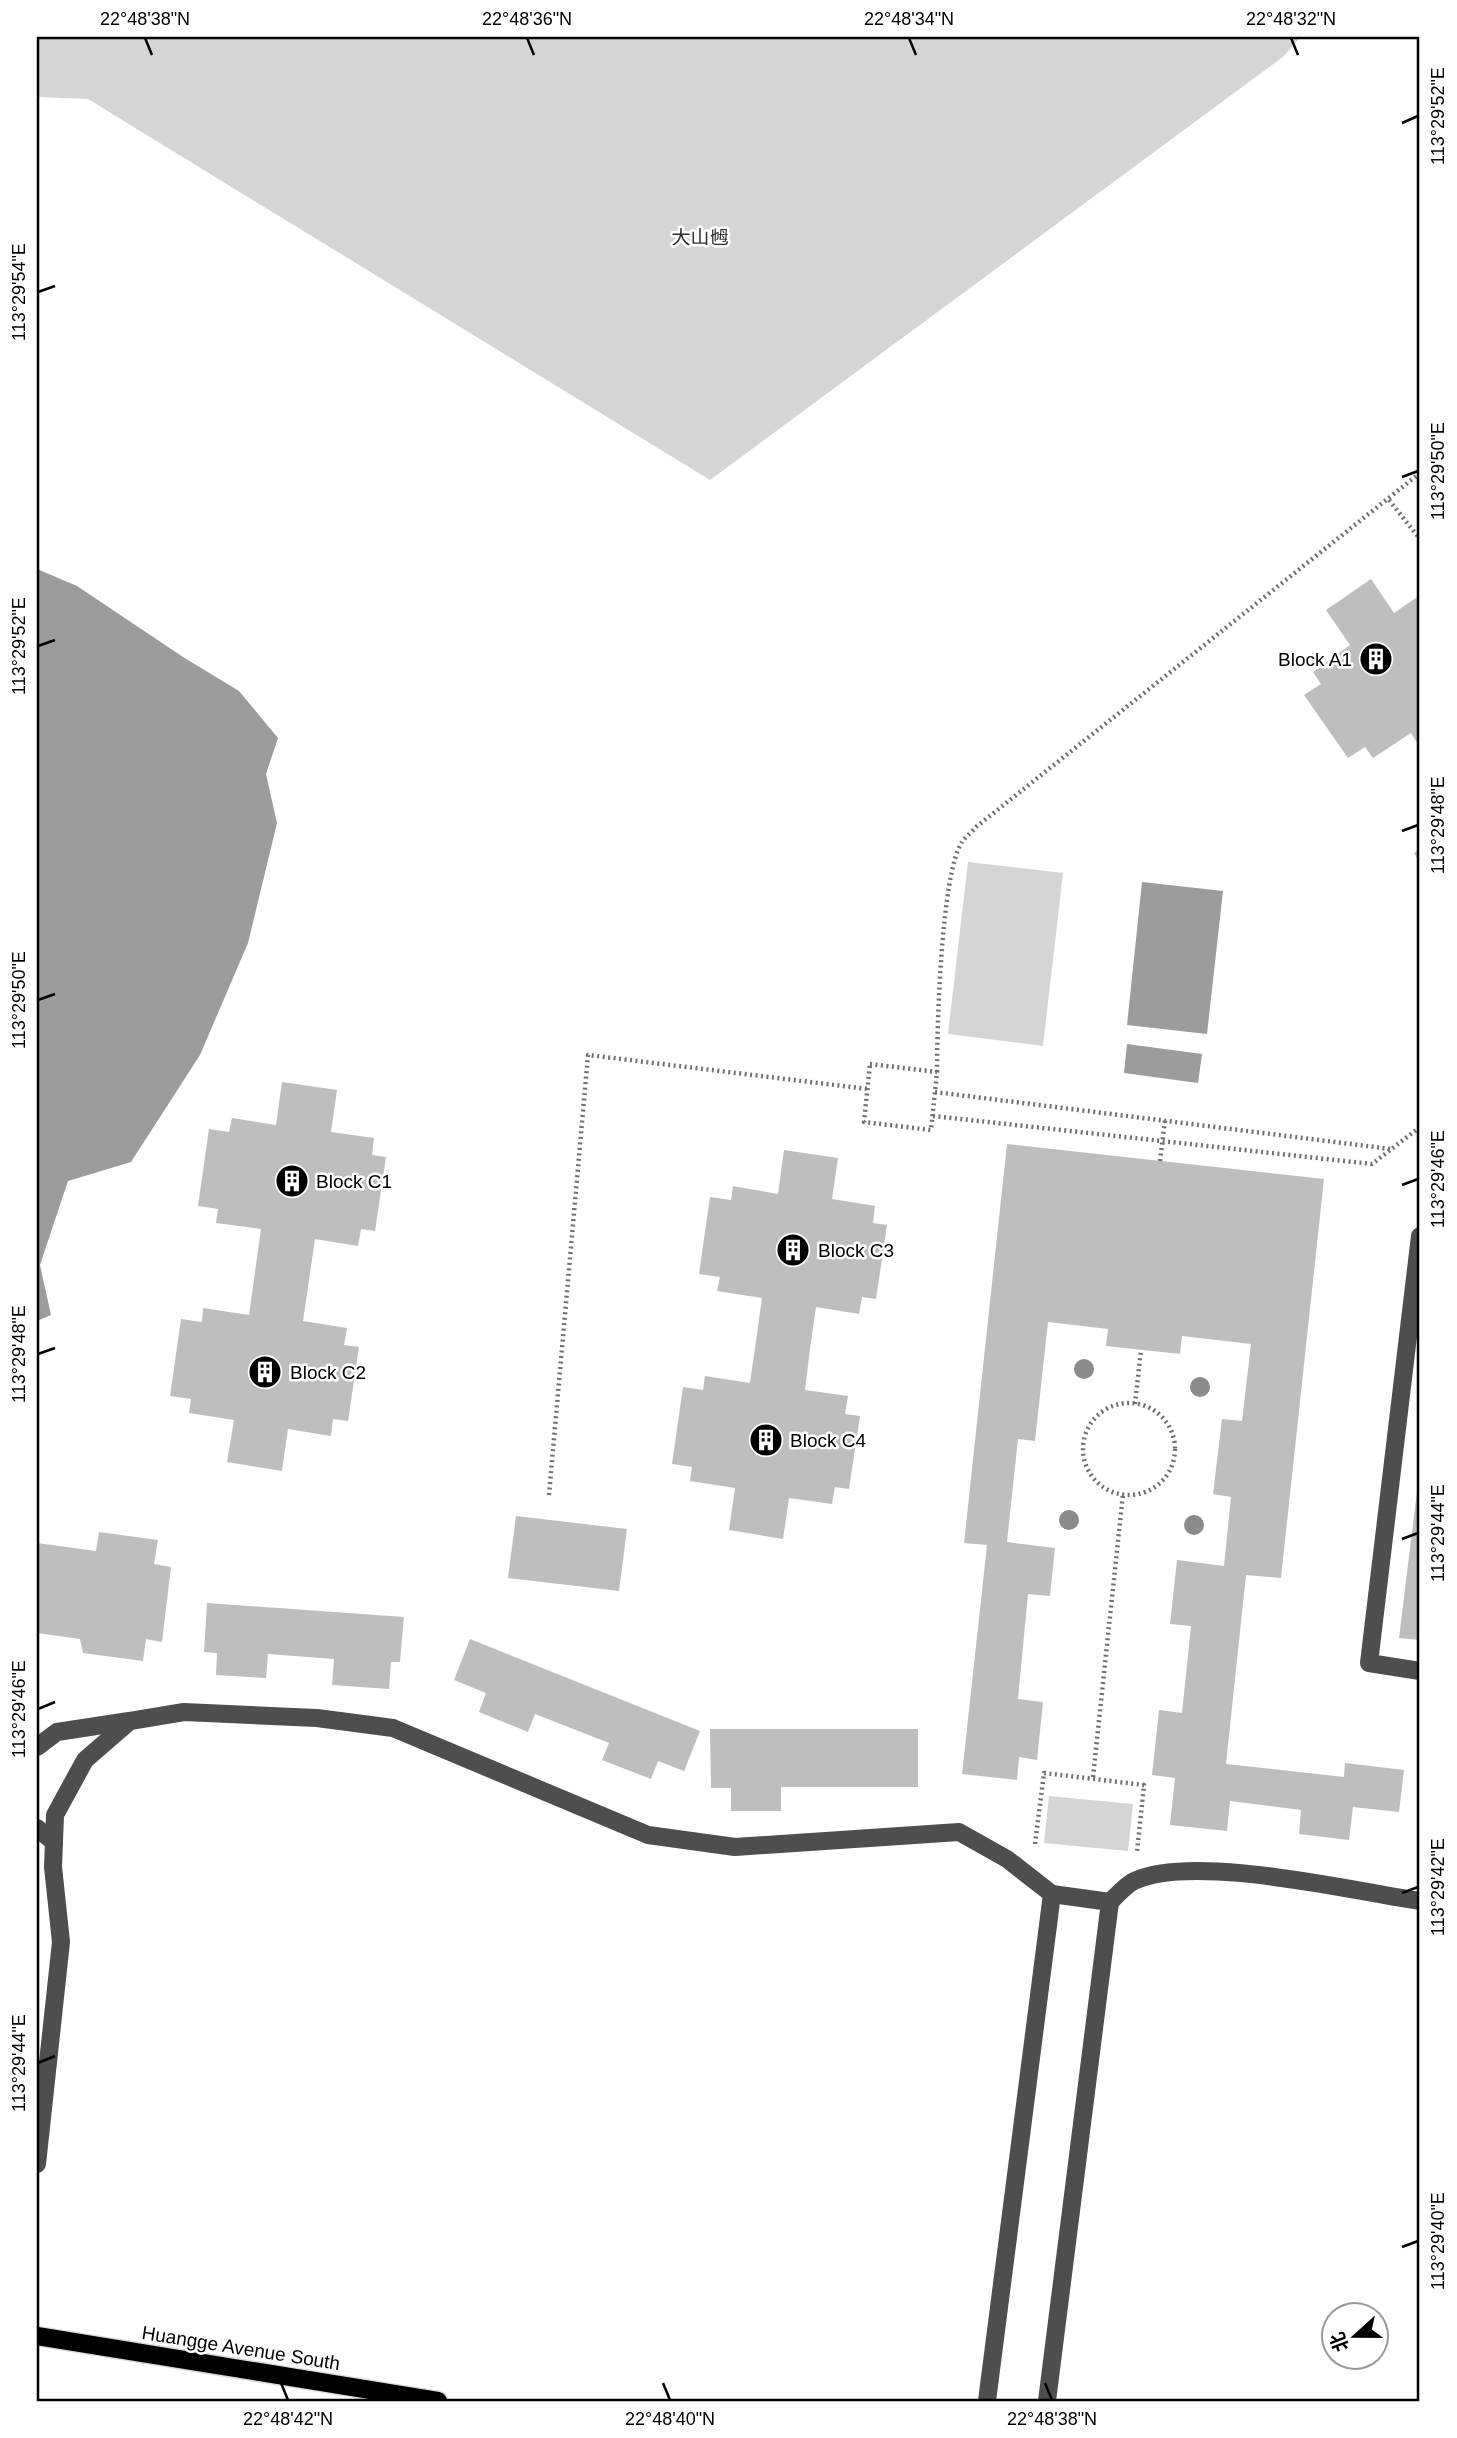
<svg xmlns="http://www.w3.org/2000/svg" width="1457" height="2438" font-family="Helvetica,'Noto Sans SC',sans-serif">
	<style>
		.green { fill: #d5d5d5 }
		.water { fill: #9c9c9c }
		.building { fill: #bebebe }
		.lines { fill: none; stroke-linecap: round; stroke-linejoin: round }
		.major-casing { stroke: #dbdbdb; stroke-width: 21 }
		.path { stroke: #707070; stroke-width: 4.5; stroke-dasharray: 2 3.5; stroke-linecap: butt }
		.minor { stroke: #4e4e4e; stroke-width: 18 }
		.major { stroke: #000; stroke-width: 18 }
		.tree { fill: #8b8b8b }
		.ticks { fill: none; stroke: #000; stroke-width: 2.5 }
		.labels { text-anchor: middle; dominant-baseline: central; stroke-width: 5; stroke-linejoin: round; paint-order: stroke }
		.park-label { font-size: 19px; fill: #2c2c2c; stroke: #fff }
		.poi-label { font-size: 19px; fill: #000; stroke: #fff; text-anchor: start }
		.street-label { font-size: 19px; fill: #000; stroke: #fff }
		.neatline { fill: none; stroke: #000; stroke-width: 2.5 }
		.ticks-label { font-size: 18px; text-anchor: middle; fill: #000 }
	</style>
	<rect width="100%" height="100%" fill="#fff"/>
	<!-- green -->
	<g class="green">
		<path d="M37,37H1301L1283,57L710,480L88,99L37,97Z"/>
		<path d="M968,862L1063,873L1043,1046L948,1034Z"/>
		<path d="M1049,1796L1133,1804L1128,1851L1044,1843Z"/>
	</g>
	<!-- water -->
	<g class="water">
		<path d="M37,569L77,586L183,657L239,691L278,738L266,774L277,823L248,943L200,1055L131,1162L68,1181L40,1265L51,1315L37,1321Z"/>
		<path d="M1142,882L1223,891L1207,1034L1127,1025Z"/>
		<path d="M1127,1044L1202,1054L1198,1083L1124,1073Z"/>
	</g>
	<!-- building -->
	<g class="building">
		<path d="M1371,579L1394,613L1420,595V747L1411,733L1373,758L1365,747L1348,758L1304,695L1321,684L1313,672L1350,645L1326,610Z"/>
		<path d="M1420,849V863L1414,853Z"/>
		<path d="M282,1082L337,1090L331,1132L374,1138L372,1155L386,1157L375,1231L361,1229L358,1246L315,1239L303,1321L347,1328L344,1345L359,1347L348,1421L333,1419L331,1436L288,1429L282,1471L227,1462L234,1420L189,1413L191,1399L170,1396L181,1319L202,1322L203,1308L249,1315L261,1229L216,1223L218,1209L198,1206L209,1129L229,1132L232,1118L276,1125Z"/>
		<path d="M1007,1144L1324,1179L1281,1578L1246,1575L1226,1764L1344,1777L1345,1763L1404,1770L1399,1812L1353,1807L1349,1840L1299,1834L1301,1810L1230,1801L1227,1831L1170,1825L1175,1778L1152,1775L1159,1710L1182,1713L1191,1626L1170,1624L1177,1560L1224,1566L1231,1497L1213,1494L1222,1419L1242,1421L1251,1344L1182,1336L1180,1354L1106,1346L1108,1329L1048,1322L1035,1441L1018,1439L1007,1542L1055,1548L1050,1596L1028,1594L1018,1699L1043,1702L1037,1760L1019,1757L1017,1780L962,1774L987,1545L964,1543Z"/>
		<path d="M784,1150L838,1158L832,1199L875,1206L873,1223L887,1225L876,1299L862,1297L859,1314L816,1307L810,1349L805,1390L848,1396L845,1414L860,1416L849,1489L835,1487L832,1504L789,1498L783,1539L729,1530L735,1488L690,1481L692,1467L672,1464L683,1387L703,1390L705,1376L750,1383L756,1341L762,1298L717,1291L720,1277L699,1274L710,1197L731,1200L733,1186L778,1194Z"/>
		<path d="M1419,1475H1420V1640L1399,1638Z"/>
		<path d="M516,1516L627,1529L619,1591L508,1578Z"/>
		<path d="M99,1532L158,1540L154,1564L171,1567L162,1642L146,1639L143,1661L83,1653L80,1639L37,1633V1543L96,1551Z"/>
		<path d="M207,1603L404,1617L400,1662H391L389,1689L332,1685L334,1659L268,1654L266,1678L216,1675L217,1653L204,1652Z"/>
		<path d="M470,1639L700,1731L684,1771L658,1761L651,1779L602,1760L609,1743L535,1714L528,1732L479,1712L486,1693L454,1680Z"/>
		<path d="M710,1729H918V1787H781V1811H731V1788H711Z"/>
	</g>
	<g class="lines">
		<defs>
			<path id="major" d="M37,2336L438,2401"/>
		</defs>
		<!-- major casing -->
		<use href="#major" class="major-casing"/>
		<!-- path -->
		<g class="path">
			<path d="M1389,500L1420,539"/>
			<path d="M870,1064L937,1072L931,1130L864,1122Z"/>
			<path d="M937,1072C937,1029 941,874 962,842C965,837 972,832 976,827L1420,473"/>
			<path d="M935,1092L1391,1149"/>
			<path d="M933,1116L1372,1164L1420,1127"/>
			<path d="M1160,1161L1165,1120"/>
			<circle cx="1129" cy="1449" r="46"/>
			<path d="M1135,1404L1141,1350"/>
			<path d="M549,1495L588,1055L868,1089"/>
			<path d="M1093,1777L1123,1494"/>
			<path d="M1035,1844L1044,1773L1144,1785L1137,1852"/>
		</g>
		<!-- minor -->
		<g class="minor">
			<path d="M1420,1236L1369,1663L1420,1671"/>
			<path d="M37,1747L57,1732L129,1721"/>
			<path d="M37,1828L54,1842"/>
			<path d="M1110,1902C1117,1895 1126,1885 1134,1881C1193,1853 1352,1891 1420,1901"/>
			<path d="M37,2164L61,1942L53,1867L55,1815L85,1760L130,1721L184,1712L317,1718L393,1728L648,1835L735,1847L959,1832L1007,1859L1052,1894"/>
			<path d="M987,2401L1052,1894L1110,1902L1047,2401"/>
		</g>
		<!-- major -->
		<use href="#major" class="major"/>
	</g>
	<!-- trees -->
	<g class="tree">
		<circle cx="1084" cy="1369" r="10"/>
		<circle cx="1200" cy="1387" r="10"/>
		<circle cx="1069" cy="1520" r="10"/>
		<circle cx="1194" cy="1525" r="10"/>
	</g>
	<!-- ticks -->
	<path class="ticks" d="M145,38L152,55M527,38L534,55M909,38L916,55M1291,38L1298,55M1402,123L1418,116M38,292L55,286M1402,477L1418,471M38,646L55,640M1402,831L1418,825M38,1000L55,994M1402,1185L1418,1179M38,1354L55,1348M1402,1539L1418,1533M38,1709L55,1702M1402,1893L1418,1887M38,2063L55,2056M1402,2247L1418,2241M281,2383L288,2400M663,2383L670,2400M1045,2383L1052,2400"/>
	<!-- icons -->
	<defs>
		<symbol id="building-disc" viewBox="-11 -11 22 22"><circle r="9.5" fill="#000" stroke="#fff"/><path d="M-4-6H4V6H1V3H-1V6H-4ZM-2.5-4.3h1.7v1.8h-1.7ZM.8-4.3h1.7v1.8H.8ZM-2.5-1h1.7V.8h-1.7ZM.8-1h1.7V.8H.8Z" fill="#fff"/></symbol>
	</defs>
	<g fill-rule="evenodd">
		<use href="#building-disc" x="1357" y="640" width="38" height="38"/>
		<use href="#building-disc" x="273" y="1162" width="38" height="38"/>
		<use href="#building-disc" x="774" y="1231" width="38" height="38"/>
		<use href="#building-disc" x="246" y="1353" width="38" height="38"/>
		<use href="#building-disc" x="747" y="1421" width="38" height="38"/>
	</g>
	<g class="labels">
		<!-- park labels -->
		<g class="park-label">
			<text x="700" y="237">大山乸</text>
		</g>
		<!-- poi labels -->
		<g class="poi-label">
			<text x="1352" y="659" text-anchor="end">Block A1</text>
			<text x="316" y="1181">Block C1</text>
			<text x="818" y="1250">Block C3</text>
			<text x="290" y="1372">Block C2</text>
			<text x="790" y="1440">Block C4</text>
		</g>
		<!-- street labels -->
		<g class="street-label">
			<text transform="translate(241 2348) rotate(9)">Huangge Avenue South</text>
		</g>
	</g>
	<!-- border -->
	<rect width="1457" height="2438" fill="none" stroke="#ffffff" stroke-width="77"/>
	<!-- north arrow -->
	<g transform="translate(1355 2336) rotate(249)"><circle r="33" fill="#ffffff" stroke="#999999" stroke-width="2"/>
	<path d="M0-5L12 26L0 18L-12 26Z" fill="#000000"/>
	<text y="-10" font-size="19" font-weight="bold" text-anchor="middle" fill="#000000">北</text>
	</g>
	<rect x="38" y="38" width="1380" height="2362" class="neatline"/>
	<g class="ticks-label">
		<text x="145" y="25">22°48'38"N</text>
		<text x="527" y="25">22°48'36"N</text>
		<text x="909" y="25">22°48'34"N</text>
		<text x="1291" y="25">22°48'32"N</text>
		<text transform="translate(1438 116) rotate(-90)" y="6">113°29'52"E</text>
		<text transform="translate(19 292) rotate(-90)" y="6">113°29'54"E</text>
		<text transform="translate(1438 471) rotate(-90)" y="6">113°29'50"E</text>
		<text transform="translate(19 646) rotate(-90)" y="6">113°29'52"E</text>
		<text transform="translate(1438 825) rotate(-90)" y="6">113°29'48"E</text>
		<text transform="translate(19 1000) rotate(-90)" y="6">113°29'50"E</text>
		<text transform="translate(1438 1179) rotate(-90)" y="6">113°29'46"E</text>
		<text transform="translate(19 1354) rotate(-90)" y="6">113°29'48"E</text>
		<text transform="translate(1438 1533) rotate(-90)" y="6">113°29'44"E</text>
		<text transform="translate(19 1709) rotate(-90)" y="6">113°29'46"E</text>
		<text transform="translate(1438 1887) rotate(-90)" y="6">113°29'42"E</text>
		<text transform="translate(19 2063) rotate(-90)" y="6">113°29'44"E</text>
		<text transform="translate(1438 2241) rotate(-90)" y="6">113°29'40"E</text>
		<text x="288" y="2425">22°48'42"N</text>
		<text x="670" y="2425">22°48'40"N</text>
		<text x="1052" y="2425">22°48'38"N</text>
	</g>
</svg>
